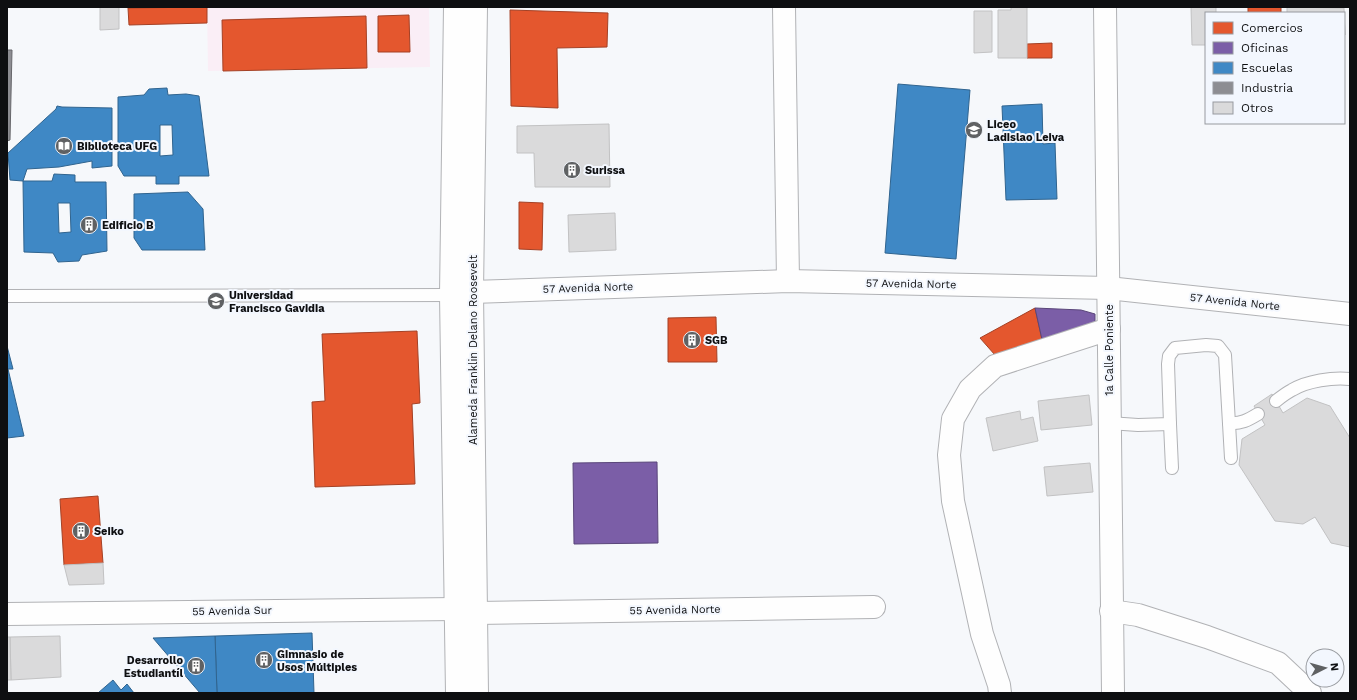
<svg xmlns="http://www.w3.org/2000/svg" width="1357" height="700" font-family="'Work Sans',sans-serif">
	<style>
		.commercial { fill: #faeef6 }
		.shops { fill: #e4572e; stroke: #a44125 }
		.offices { fill: #7b5ea7; stroke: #5a467a }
		.schools { fill: #3f88c5; stroke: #30648f; fill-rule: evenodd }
		.industry { fill: #8d8d92; stroke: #67676b }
		.building { fill: #dadadb; stroke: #c2c2c3 }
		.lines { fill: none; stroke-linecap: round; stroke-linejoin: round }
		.service-casing { stroke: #b1b2b5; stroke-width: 14 }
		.minor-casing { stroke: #b1b2b5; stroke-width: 24 }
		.tertiary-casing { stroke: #b1b2b5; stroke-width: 24 }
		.secondary-casing { stroke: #b1b2b5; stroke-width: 24 }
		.service { stroke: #fefefe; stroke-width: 12 }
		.minor { stroke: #fefefe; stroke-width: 22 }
		.tertiary { stroke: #fefefe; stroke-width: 22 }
		.secondary { stroke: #fefefe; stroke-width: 22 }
		.labels { text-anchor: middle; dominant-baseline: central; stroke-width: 4; stroke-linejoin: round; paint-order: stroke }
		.poi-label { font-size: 11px; font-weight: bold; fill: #0e0f11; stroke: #f3f7fe; text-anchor: start }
		.street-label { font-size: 11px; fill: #0e0f11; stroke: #f3f7fe }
	</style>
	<rect width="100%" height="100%" fill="#f6f8fb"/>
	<!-- commercial -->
	<path class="commercial" d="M207,7H429L430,67L208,71Z"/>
	<!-- shops -->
	<g class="shops">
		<path d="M207,7V23L129,25L128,8Z"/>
		<rect x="1248" y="7" width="33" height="6"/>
		<path d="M510,10L608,13L607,47L557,48L558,108L511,106Z"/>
		<path d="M409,15L410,52H378V16Z"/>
		<path d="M366,16L367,68L223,71L222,20Z"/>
		<path d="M1052,43V58H1027V44Z"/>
		<path d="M519,202L543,203L542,250L519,249Z"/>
		<path d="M1035,308L1043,344L995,355L980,338Z"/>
		<path d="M716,317L717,362H668V318Z"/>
		<path d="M417,331L420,403L412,404L415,484L315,487L312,402L325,401L322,334Z"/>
		<path d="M98,496L103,563L64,565L60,499Z"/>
	</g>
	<!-- offices -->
	<g class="offices">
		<path d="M1035,308L1081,310L1095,314V323L1043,344Z"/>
		<path d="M657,462L658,543L574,544L573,463Z"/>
	</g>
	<!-- schools -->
	<g class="schools">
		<path d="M898,84L970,90L956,259L885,253Z"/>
		<path d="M167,88L168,95L186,94L199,96L209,176H179V184H156V176H124L118,166V97L144,95L149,89ZM160,125H172L173,155L160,156Z"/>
		<path d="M1042,104L1043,144L1055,143L1057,199L1006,200L1002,106Z"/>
		<path d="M57,106L62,107L112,108V166L92,168V161L59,167L27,169L23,181L10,180L8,153L56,109Z"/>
		<path d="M54,174L75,175V182H106L107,251L82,255L79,261L58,262L53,253L24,252L23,181H52ZM58,203H70L71,232L59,233Z"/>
		<path d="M188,192L203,209L205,250H142L134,238V194Z"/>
		<path d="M7,346L13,369H8L24,436L7,438Z"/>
		<path d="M312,633L314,693H217L215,636Z"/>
		<path d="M215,636L217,693H200L153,638Z"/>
		<path d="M113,680L121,690L127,684L134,693H98Z"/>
	</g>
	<!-- industry -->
	<path class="industry" d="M7,50H12L10,140L7,141Z"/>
	<!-- building -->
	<g class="building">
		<path d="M100,7H119V29L100,30Z"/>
		<path d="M1011,7H1027V58H998V10H1011Z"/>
		<path d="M1191,7H1216V13H1206V45H1192Z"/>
		<path d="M1287,7L1344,8L1345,35L1344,13H1287Z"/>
		<path d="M974,11H992V52L974,53Z"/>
		<path d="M609,124L610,187H535L534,153H517V126Z"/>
		<path d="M615,213L616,250L569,252L568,215Z"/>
		<path d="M1272,394L1283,413L1307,398L1330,406L1350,438V547L1331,543L1315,517L1303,524L1275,521L1239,465L1242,439L1265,425L1254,406Z"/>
		<path d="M1089,395L1092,425L1041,430L1038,401Z"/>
		<path d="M1020,411L1021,420L1033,417L1038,441L993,451L986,418Z"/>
		<path d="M1090,463L1093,492L1047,496L1044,467Z"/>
		<path d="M103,563L104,584L69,585L64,565Z"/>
		<path d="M60,636L61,677L11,680L10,637Z"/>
		<path d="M7,637H10L11,680H7Z"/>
	</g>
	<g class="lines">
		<defs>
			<g id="service">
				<path d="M7,296L451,295"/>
				<path d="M1276,401C1281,397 1286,393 1292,390C1307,381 1333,377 1350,379"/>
				<path d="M1109,423L1138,425L1170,424L1168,364L1169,356L1175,348L1206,345L1218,346L1225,355L1231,458"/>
				<path d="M1229,423C1241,424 1248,420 1258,414"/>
				<path d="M1170,424L1172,468"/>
			</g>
			<g id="minor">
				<path d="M784,7L788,281"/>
				<path d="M1111,611L1138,615L1207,637L1278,663L1310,693"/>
				<path d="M476,613L874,607"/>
				<path d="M7,614L456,609"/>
				<path d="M1000,693L999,685L982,634L953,501L949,455L953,419L970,389L995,366L1109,329"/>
			</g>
			<g id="tertiary">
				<path d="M1105,7L1113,693"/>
				<path d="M472,292L788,281L1108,288L1350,314"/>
			</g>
			<g id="secondary">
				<path d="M455,7L451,295L457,693"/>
				<path d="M476,7L472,292L477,693"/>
			</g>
		</defs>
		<!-- service casing -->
		<use href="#service" class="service-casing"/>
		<!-- minor casing -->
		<use href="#minor" class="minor-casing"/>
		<!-- tertiary casing -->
		<use href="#tertiary" class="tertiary-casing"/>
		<!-- secondary casing -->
		<use href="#secondary" class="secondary-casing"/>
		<!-- service -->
		<use href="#service" class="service"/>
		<!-- minor -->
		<use href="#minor" class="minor"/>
		<!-- tertiary -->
		<use href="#tertiary" class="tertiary"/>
		<!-- secondary -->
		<use href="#secondary" class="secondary"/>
	</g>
	<!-- icons -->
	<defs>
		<symbol id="school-disc" viewBox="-11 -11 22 22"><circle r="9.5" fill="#5f6163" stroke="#f3f7fe"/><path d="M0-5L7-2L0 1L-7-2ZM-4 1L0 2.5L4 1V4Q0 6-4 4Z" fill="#fff"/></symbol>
		<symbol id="library-disc" viewBox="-11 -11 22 22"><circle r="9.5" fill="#5f6163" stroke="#f3f7fe"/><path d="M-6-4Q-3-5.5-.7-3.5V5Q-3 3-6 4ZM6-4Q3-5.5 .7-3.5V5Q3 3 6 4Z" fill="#fff"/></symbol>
		<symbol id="building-disc" viewBox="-11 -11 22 22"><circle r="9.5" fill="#5f6163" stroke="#f3f7fe"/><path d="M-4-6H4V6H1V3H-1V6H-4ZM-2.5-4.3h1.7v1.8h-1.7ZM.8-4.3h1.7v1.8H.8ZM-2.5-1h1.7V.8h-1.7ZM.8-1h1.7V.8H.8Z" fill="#fff"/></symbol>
		<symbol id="university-disc" viewBox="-11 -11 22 22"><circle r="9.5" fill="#5f6163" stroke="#f3f7fe"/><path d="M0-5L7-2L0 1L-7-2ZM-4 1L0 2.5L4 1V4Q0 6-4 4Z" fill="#fff"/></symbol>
	</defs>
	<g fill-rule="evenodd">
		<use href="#school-disc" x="964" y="120" width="20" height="20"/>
		<use href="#library-disc" x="54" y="136" width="20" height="20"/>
		<use href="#building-disc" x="562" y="160" width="20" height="20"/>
		<use href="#building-disc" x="79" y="215" width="20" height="20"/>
		<use href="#university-disc" x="206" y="291" width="20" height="20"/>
		<use href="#building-disc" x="682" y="330" width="20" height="20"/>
		<use href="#building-disc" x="71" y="521" width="20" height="20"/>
		<use href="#building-disc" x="254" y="650" width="20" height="20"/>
		<use href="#building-disc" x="186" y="656" width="20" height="20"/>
	</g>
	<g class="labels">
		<!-- poi labels -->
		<g class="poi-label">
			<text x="987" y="124">Liceo<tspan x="987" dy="13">Ladislao Leiva</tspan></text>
			<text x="77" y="146">Biblioteca UFG</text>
			<text x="585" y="170">Surissa</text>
			<text x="102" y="225">Edificio B</text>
			<text x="229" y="295">Universidad<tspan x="229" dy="13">Francisco Gavidia</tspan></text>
			<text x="705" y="340">SGB</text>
			<text x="94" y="531">Seiko</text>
			<text x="277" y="654">Gimnasio de<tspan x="277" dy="13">Usos Múltiples</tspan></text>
			<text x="183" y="660" text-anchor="end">Desarrollo<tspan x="183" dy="13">Estudiantíl</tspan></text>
		</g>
		<!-- street labels -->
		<g class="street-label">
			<text transform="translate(911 284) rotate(1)">57 Avenida Norte</text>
			<text transform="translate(588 288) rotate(-2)">57 Avenida Norte</text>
			<text transform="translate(1235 302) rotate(6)">57 Avenida Norte</text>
			<text transform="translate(473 350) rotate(-90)">Alameda Franklin Delano Roosevelt</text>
			<text transform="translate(1109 350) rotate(-90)">1a Calle Poniente</text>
			<text transform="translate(675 610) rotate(-1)">55 Avenida Norte</text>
			<text transform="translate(232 611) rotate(-1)">55 Avenida Sur</text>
		</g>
	</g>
	<!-- border -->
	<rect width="1357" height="700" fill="none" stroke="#0e0f11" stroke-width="16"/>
	<!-- legend -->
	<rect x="1205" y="12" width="140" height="112" fill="#f3f7fe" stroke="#979a9f"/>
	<rect x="1213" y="22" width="20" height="12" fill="#e4572e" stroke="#979a9f"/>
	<text x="1241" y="32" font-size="12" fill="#0e0f11">Comercios</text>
	<rect x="1213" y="42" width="20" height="12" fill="#7b5ea7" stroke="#979a9f"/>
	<text x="1241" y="52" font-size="12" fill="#0e0f11">Oficinas</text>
	<rect x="1213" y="62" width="20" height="12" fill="#3f88c5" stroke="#979a9f"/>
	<text x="1241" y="72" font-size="12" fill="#0e0f11">Escuelas</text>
	<rect x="1213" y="82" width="20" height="12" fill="#8d8d92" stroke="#979a9f"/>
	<text x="1241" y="92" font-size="12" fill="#0e0f11">Industria</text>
	<rect x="1213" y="102" width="20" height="12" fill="#dadadb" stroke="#979a9f"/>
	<text x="1241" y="112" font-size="12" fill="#0e0f11">Otros</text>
	<!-- north arrow -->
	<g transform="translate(1325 668) rotate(84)"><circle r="19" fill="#f3f7fe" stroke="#979a9f"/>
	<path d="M0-3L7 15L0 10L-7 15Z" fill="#5f6163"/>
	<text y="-6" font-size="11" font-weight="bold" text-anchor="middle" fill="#0e0f11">N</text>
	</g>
</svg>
